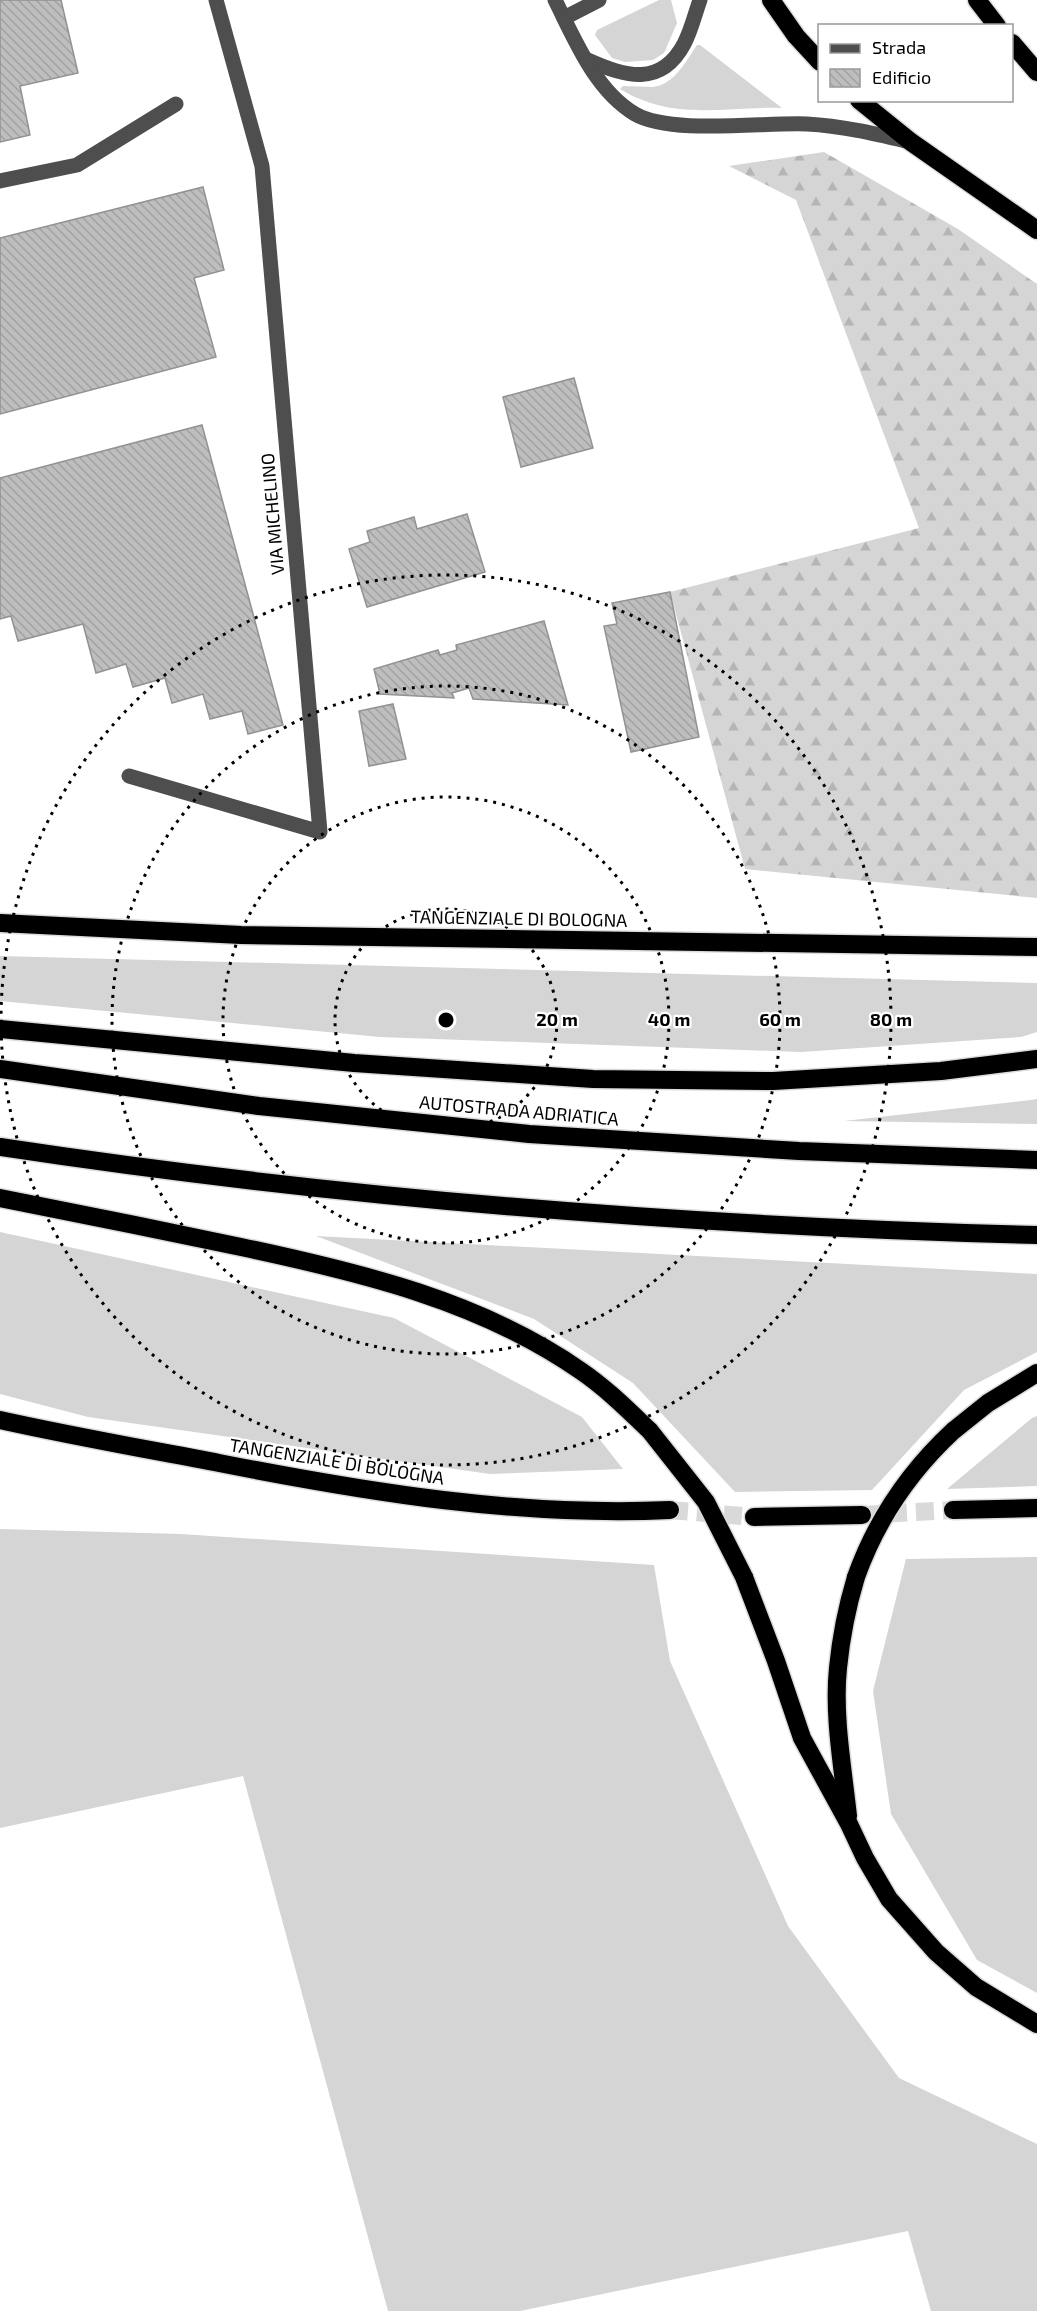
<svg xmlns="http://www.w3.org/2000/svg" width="1037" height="2311" font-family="'Exo 2',sans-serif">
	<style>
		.grass { fill: #d5d5d5 }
		.forest { fill: url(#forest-firs) }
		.building { fill: url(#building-back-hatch); stroke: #929292; stroke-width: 1.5 }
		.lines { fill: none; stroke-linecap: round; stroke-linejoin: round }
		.highway-tunnel { stroke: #d9d9d9; stroke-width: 18; stroke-dasharray: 18 9; stroke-linecap: butt }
		.highway-casing { stroke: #dbdbdb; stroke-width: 21 }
		.minor { stroke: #4e4e4e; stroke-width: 15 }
		.highway { stroke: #000; stroke-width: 18 }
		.highway-bridge-casing { stroke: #dbdbdb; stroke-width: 21; stroke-linecap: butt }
		.highway-bridge { stroke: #000; stroke-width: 18 }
		.ring { fill: none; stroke: #000; stroke-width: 3; stroke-dasharray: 3 6 }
		.labels { text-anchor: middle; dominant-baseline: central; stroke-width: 4.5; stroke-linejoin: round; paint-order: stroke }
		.street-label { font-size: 18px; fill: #000; stroke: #fff }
		.centre { fill: #000; stroke: #fff; stroke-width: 3 }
		.ring-label { font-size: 18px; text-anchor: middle; font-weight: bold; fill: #000; stroke: #fff; stroke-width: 4.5; stroke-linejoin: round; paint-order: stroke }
	</style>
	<defs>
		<pattern id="forest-firs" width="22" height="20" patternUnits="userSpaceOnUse" patternTransform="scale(1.5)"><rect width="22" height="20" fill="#d5d5d5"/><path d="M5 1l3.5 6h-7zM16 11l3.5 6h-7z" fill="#b5b5b5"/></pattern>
		<pattern id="building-back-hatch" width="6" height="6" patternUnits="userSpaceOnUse" patternTransform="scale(1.5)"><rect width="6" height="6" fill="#bebebe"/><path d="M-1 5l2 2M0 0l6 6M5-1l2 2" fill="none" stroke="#a2a2a2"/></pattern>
	</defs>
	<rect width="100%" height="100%" fill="#fff"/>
	<!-- grass -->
	<g class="grass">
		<path d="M659,0H671L677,23L664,53L653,60L625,62L612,58L595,35L597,30Z"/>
		<path d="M697,45H700L782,108C722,106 675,122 620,89L623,86C633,86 643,87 653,87C674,85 686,61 697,45Z"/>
		<path d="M0,956L1037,983V1032L1021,1037L801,1052L380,1037L0,1001Z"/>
		<path d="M1037,1099V1124L844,1121L1031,1100Z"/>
		<path d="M0,1232L394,1318L582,1417L623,1469L490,1474L88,1417L0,1394Z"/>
		<path d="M316,1236L1037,1274V1352L964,1390L872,1490L735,1492L633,1383L534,1319Z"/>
		<path d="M1037,1416V1486L947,1489L1032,1418Z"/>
		<path d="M0,1529L181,1534L654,1565L670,1661L788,1926L899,2078L1037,2144V2311H931L908,2231L520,2311H388L243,1776L0,1828Z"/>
		<path d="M1037,1557V1993L977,1960L891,1814L873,1691L906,1559Z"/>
	</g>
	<!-- forest -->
	<path class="forest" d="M824,152L958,229L1037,284V898L745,869L670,592L919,528L796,200L729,166Z"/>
	<!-- building -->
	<g class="building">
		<path d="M0,0H61L78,73L20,86L30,135L0,142Z"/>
		<path d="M203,187L224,270L194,278L216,357L0,414V238Z"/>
		<path d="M574,378L593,448L521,467L503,397Z"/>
		<path d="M202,425L283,725L248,734L242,711L210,719L203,694L172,703L165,678L133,687L126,664L96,673L83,624L18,641L11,616L0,619V478Z"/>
		<path d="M467,514L485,572L367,607L349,549L370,542L367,531L414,517L417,529Z"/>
		<path d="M670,592L699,737L631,752L604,626L617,624L612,603Z"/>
		<path d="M544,621L568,705L473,699L469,688L452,693L454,698L380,694L374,669L438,650L440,655L457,650L456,645Z"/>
		<path d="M393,704L406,759L369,766L359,711Z"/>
	</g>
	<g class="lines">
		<!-- highway-tunnel -->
		<g class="highway-tunnel">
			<path d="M670,1510L754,1517"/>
			<path d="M862,1515L953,1510"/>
		</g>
		<defs>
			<g id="highway">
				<path d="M771,0L796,36L820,62"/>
				<path d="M977,0L997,26"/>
				<path d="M1012,43L1037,72"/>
				<path d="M859,100L911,142L1037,230"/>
				<path d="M0,923L241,935L1037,947"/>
				<path d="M0,1029L354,1063L593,1079L773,1081L941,1071L1037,1059"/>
				<path d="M0,1069L259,1106L529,1134L799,1151L1037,1160"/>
				<path d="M0,1147C343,1199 690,1226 1037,1235"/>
				<path d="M0,1198C80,1214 161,1230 241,1247C359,1272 481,1301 581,1371C606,1388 628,1410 650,1431"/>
				<path d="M0,1420C72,1436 146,1449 219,1463C367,1492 518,1517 670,1510"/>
				<path d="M953,1431L988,1403L1037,1373"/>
				<path d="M953,1510L1037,1508"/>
				<path d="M754,1517L862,1515"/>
				<path d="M744,1577L776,1661L802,1738L849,1824L865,1858L889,1899L936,1952L976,1987L1037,2024"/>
				<path d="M848,1816C843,1769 833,1715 838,1668C841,1637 847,1607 856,1577"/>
			</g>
		</defs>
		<!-- highway casing -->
		<use href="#highway" class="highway-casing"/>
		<!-- minor -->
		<g class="minor">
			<path d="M555,0C575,40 595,90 635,114C671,135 764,122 807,124C843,126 876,134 910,142"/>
			<path d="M564,18L599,0"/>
			<path d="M588,60C625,77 661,87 684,44C691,31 695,14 700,0"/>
			<path d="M0,181L77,165L176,104"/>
			<path d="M129,776L320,832L262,166L216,0"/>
		</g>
		<!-- highway -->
		<use href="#highway" class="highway"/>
		<defs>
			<g id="highway-bridge">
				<path d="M650,1431L706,1502L744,1577"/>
				<path d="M856,1577C876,1521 910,1471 953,1431"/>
			</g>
		</defs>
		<!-- highway-bridge casing -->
		<use href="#highway-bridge" class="highway-bridge-casing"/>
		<!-- highway-bridge -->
		<use href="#highway-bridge" class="highway-bridge"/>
	</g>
	<!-- distance rings -->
	<g class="ring">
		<circle cx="446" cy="1020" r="111"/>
		<circle cx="446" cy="1020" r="223"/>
		<circle cx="446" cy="1020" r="334"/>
		<circle cx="446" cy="1020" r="445"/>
	</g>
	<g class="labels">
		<!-- street labels -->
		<g class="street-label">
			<text transform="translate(272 514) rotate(-95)">VIA MICHELINO</text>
			<text transform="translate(519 918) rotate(1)">TANGENZIALE DI BOLOGNA</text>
			<text transform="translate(519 1110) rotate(5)">AUTOSTRADA ADRIATICA</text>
			<text transform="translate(337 1461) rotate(9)">TANGENZIALE DI BOLOGNA</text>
		</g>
	</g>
	<circle cx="446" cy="1020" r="9" class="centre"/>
	<g class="ring-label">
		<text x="557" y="1026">20 m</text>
		<text x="669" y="1026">40 m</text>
		<text x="780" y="1026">60 m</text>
		<text x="891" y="1026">80 m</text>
	</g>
	<!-- legend -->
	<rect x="818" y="24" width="195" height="78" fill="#ffffff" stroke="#999999" stroke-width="1.5"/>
	<rect x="830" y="44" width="30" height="9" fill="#4e4e4e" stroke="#999999" stroke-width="1.5"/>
	<text x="872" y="54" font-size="18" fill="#000000">Strada</text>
	<rect x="830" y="69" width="30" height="18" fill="url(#building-back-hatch)" stroke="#999999" stroke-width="1.5"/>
	<text x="872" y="84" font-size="18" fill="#000000">Edificio</text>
</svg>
